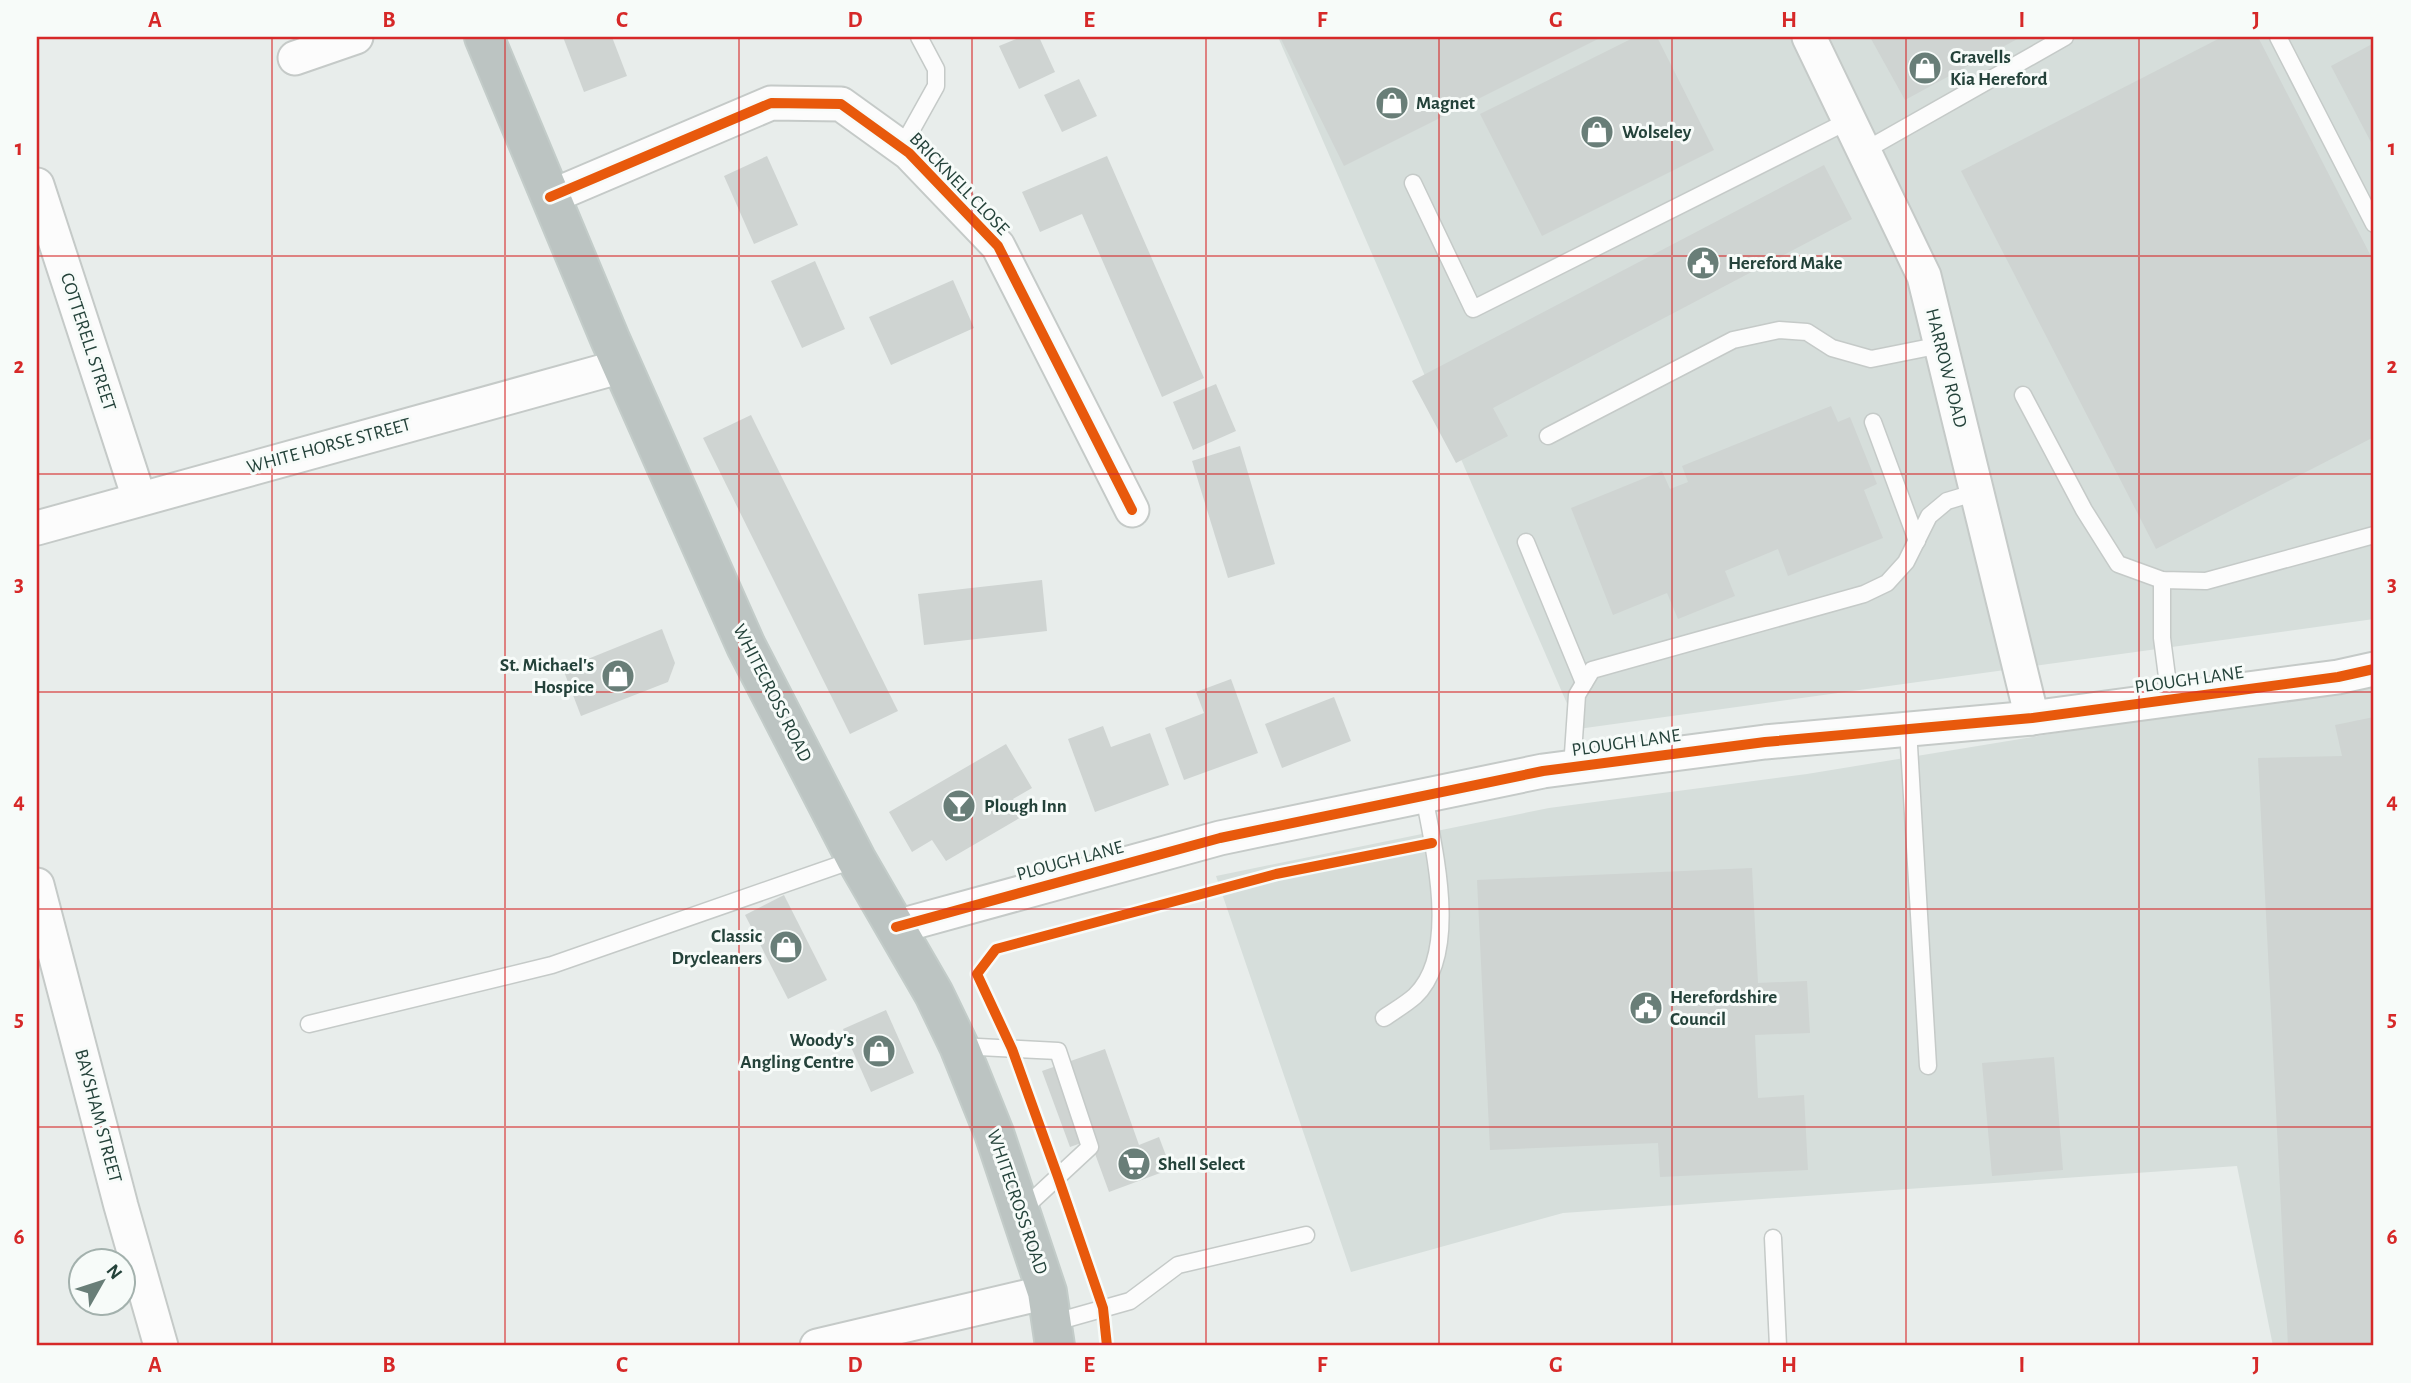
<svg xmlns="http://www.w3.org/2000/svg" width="2411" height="1383" font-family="'Alegreya Sans',sans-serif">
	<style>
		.built { fill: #d6dedb }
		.building { fill: #cfd4d2 }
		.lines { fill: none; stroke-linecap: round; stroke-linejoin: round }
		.lane-casing { stroke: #c5cac8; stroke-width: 19 }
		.street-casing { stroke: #c5cac8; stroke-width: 37 }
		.highway-casing { stroke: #c3ccc9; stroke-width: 42 }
		.lane { stroke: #fcfcfc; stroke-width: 16 }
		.street { stroke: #fcfcfc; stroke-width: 33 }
		.highway { stroke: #bcc4c2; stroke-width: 38 }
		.cycleway-casing { stroke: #f7fbf9; stroke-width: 15 }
		.cycleway { stroke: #e8590c; stroke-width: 10 }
		.grid { fill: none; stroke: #d62828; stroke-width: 2; stroke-opacity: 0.55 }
		.labels { text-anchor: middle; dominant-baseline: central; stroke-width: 6; stroke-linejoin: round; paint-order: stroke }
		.poi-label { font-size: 19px; font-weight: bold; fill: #24423a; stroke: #f7fbf9; text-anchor: start }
		.street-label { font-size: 19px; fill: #24423a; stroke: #f7fbf9 }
		.neatline { fill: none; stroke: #d62828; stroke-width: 2.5 }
		.grid-label { font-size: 23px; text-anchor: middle; font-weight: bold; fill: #d62828 }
	</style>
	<rect width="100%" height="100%" fill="#e8edeb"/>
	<!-- built -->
	<g class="built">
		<path d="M1278,37H2374V619L1578,729Z"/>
		<path d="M2374,681V1346H2273L2237,1166L1563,1213L1351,1272L1216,876L1549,808L1807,774Z"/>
	</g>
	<!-- building -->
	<g class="building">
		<path d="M563,37H612L627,76L584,92Z"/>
		<path d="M1021,37H1039L1055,72L1019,89L999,46Z"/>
		<path d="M1280,37H1597L1598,39L1344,166Z"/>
		<path d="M1635,37H1657L1714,150L1542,236L1480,114Z"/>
		<path d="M1870,37H2021L1905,100Z"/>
		<path d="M2222,37H2258L2374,262V437L2156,549L1961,171Z"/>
		<path d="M2374,43V148L2331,66Z"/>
		<path d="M1079,79L1097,116L1062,132L1044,95Z"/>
		<path d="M767,156L798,225L754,244L724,176Z"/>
		<path d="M1107,156L1204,378L1162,397L1082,214L1040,232L1022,192Z"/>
		<path d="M1824,165L1852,219L1493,408L1508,436L1456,463L1412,381Z"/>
		<path d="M815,261L845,329L802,348L771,281Z"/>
		<path d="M953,280L974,328L891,365L869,317Z"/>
		<path d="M1216,384L1236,431L1193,450L1173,402Z"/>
		<path d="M1831,406L1838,422L1850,417L1877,484L1864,490L1883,538L1788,576L1778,549L1725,571L1735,596L1678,619L1667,593L1613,615L1571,508L1662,471L1670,489L1688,482L1682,466Z"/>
		<path d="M751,415L898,711L850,734L703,438Z"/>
		<path d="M1240,446L1275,564L1228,578L1192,461Z"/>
		<path d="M1042,580L1047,631L924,645L918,594Z"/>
		<path d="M662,629L675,663L668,682L581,716L563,669Z"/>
		<path d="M1231,679L1258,753L1184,780L1165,728L1204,713L1196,692Z"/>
		<path d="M1334,697L1351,741L1282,768L1265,724Z"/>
		<path d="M2374,717V1346H2288L2258,758L2342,756L2335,725Z"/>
		<path d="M1103,726L1111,747L1150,733L1169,785L1095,812L1068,739Z"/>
		<path d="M1006,744L1032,788L1013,799L1023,816L946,861L932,840L912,852L889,812Z"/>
		<path d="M1752,868L1758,983L1807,981L1810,1033L1755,1035L1758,1098L1804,1095L1808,1170L1660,1177L1658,1143L1490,1150L1477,880Z"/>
		<path d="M784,895L827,980L788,999L745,915Z"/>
		<path d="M886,1010L914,1073L871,1092L843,1029Z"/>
		<path d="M1105,1049L1139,1145L1159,1137L1171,1169L1109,1192L1090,1140L1070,1147L1042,1071Z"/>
		<path d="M2054,1057L2063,1170L1992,1176L1982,1063Z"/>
	</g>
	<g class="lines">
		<defs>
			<g id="lane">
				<path d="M2278,37L2374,224"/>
				<path d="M902,147L936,86V69L919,37"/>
				<path d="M1864,151L2065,37"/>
				<path d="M1413,183L1473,309L1850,120"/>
				<path d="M2023,395L2084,510L2118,564L2162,580L2206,581L2374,535"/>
				<path d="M1873,422L1917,541"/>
				<path d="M1548,436L1733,340L1779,330L1807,332L1832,348L1871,359L1941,345"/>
				<path d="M1526,542L1584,683"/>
				<path d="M2162,580V638L2170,700"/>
				<path d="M1908,729L1928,1066"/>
				<path d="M1572,768L1577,695L1592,670L1864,594L1887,583L1906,562L1929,516L1947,501L1977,492"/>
				<path d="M1384,1018C1394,1011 1406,1004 1415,996C1460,953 1434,850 1424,796"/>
				<path d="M309,1024L552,965L856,859"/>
				<path d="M959,1046L1058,1051L1090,1147L1021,1211"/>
				<path d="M1773,1238L1778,1346"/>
				<path d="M1052,1323L1130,1301L1178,1265L1306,1235"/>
			</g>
			<g id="street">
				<path d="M1809,37L1924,276L2032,718"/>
				<path d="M295,58L356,37"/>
				<path d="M37,185L139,498"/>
				<path d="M550,197L771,103L841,104L909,153L998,246L1132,510"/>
				<path d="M37,528L622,366"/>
				<path d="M37,885L121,1206L161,1346"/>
				<path d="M896,927L1220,838L1543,771L1765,742L2032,718L2338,677L2374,669"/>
				<path d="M817,1346L1047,1292"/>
			</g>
			<path id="highway" d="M484,37L610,339L746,646L856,859L934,994L959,1046L994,1133L1047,1292L1055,1346"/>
		</defs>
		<!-- lane casing -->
		<use href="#lane" class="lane-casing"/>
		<!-- street casing -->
		<use href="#street" class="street-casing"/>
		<!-- highway casing -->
		<use href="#highway" class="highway-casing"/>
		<!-- lane -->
		<use href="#lane" class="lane"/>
		<!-- street -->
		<use href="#street" class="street"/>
		<!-- highway -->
		<use href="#highway" class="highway"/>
		<defs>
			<g id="cycleway">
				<path d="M550,197L771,103L841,104L909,153L998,246L1132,510"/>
				<path d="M896,927L1220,838L1543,771L1765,742L2032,718L2338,677L2374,669"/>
				<path d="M1107,1346L1103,1308L1058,1177L1012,1049L977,974L996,949L1276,874L1432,843"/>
			</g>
		</defs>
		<!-- cycleway casing -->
		<use href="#cycleway" class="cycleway-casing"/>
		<!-- cycleway -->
		<use href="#cycleway" class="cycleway"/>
	</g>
	<!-- grid -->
	<path class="grid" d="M272,37V1346M505,37V1346M739,37V1346M972,37V1346M1206,37V1346M1439,37V1346M1672,37V1346M1906,37V1346M2139,37V1346M37,256H2374M37,474H2374M37,692H2374M37,909H2374M37,1127H2374"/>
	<!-- icons -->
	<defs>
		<symbol id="shop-disc" viewBox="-11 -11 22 22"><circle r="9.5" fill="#697e78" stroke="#f7fbf9"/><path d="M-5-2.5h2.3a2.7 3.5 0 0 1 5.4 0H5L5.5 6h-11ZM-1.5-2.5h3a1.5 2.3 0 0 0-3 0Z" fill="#fff"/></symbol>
		<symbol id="civic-disc" viewBox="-11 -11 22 22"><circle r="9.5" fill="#697e78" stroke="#f7fbf9"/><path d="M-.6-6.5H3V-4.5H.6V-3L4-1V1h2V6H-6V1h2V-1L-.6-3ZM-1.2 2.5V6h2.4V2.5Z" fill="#fff"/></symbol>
		<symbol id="bar-disc" viewBox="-11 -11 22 22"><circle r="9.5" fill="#697e78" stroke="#f7fbf9"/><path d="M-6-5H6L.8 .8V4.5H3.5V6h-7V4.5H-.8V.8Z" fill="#fff"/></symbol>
		<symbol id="supermarket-disc" viewBox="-11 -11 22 22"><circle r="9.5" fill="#697e78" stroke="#f7fbf9"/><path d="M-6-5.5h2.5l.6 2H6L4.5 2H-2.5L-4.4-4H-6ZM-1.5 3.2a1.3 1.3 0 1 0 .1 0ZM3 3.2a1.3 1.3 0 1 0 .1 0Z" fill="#fff"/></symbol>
	</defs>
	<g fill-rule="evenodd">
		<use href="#shop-disc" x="1906" y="49" width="38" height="38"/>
		<use href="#shop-disc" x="1373" y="84" width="38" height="38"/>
		<use href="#shop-disc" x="1578" y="113" width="38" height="38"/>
		<use href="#civic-disc" x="1684" y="244" width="38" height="38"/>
		<use href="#shop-disc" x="599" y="657" width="38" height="38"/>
		<use href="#bar-disc" x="940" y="787" width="38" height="38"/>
		<use href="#shop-disc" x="767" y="928" width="38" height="38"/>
		<use href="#civic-disc" x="1627" y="989" width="38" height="38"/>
		<use href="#shop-disc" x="860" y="1032" width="38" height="38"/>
		<use href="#supermarket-disc" x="1115" y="1145" width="38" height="38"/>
	</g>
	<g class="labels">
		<!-- poi labels -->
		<g class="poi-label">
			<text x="1950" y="57">Gravells<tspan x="1950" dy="22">Kia Hereford</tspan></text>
			<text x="1416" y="103">Magnet</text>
			<text x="1622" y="132">Wolseley</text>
			<text x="1728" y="263">Hereford Make</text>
			<text x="594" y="665" text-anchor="end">St. Michael's<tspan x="594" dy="22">Hospice</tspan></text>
			<text x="984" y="806">Plough Inn</text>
			<text x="762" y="936" text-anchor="end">Classic<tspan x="762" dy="22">Drycleaners</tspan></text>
			<text x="1670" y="997">Herefordshire<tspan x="1670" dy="22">Council</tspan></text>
			<text x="854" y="1040" text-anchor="end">Woody's<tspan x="854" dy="22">Angling Centre</tspan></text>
			<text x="1158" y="1164">Shell Select</text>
		</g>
		<!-- street labels -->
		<g class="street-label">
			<text transform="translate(959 184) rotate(46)">BRICKNELL CLOSE</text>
			<text transform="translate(88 342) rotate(72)">COTTERELL STREET</text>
			<text transform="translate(1946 368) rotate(76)">HARROW ROAD</text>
			<text transform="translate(329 446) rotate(-15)">WHITE HORSE STREET</text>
			<text transform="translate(2189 680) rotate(-8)">PLOUGH LANE</text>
			<text transform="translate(772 693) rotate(63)">WHITECROSS ROAD</text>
			<text transform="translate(1626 743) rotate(-8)">PLOUGH LANE</text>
			<text transform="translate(1070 861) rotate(-15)">PLOUGH LANE</text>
			<text transform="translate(98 1116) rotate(75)">BAYSHAM STREET</text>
			<text transform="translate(1017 1202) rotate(71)">WHITECROSS ROAD</text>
		</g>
	</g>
	<!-- border -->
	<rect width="2411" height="1383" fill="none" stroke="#f7fbf9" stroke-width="77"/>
	<!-- north arrow -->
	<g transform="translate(102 1282) rotate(51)"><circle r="33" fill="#f7fbf9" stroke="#a3b1ad" stroke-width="2"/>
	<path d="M0-5L12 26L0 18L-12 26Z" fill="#697e78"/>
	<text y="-10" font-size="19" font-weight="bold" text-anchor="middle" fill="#24423a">N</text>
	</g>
	<rect x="38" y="38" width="2334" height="1306" class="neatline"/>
	<g class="grid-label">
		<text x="155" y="27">A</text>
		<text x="389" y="27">B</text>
		<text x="622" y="27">C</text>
		<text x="855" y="27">D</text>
		<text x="1089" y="27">E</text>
		<text x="1322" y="27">F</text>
		<text x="1556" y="27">G</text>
		<text x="1789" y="27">H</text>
		<text x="2022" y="27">I</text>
		<text x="2256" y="27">J</text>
		<text x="19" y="155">1</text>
		<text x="2392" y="155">1</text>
		<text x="19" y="373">2</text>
		<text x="2392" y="373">2</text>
		<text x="19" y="591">3</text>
		<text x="2392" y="591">3</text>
		<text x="19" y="808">4</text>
		<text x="2392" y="808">4</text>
		<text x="19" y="1026">5</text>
		<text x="2392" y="1026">5</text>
		<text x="19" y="1244">6</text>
		<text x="2392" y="1244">6</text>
		<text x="155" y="1372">A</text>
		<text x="389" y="1372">B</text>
		<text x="622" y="1372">C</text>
		<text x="855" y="1372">D</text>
		<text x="1089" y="1372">E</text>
		<text x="1322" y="1372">F</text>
		<text x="1556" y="1372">G</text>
		<text x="1789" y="1372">H</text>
		<text x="2022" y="1372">I</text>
		<text x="2256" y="1372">J</text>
	</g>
</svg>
